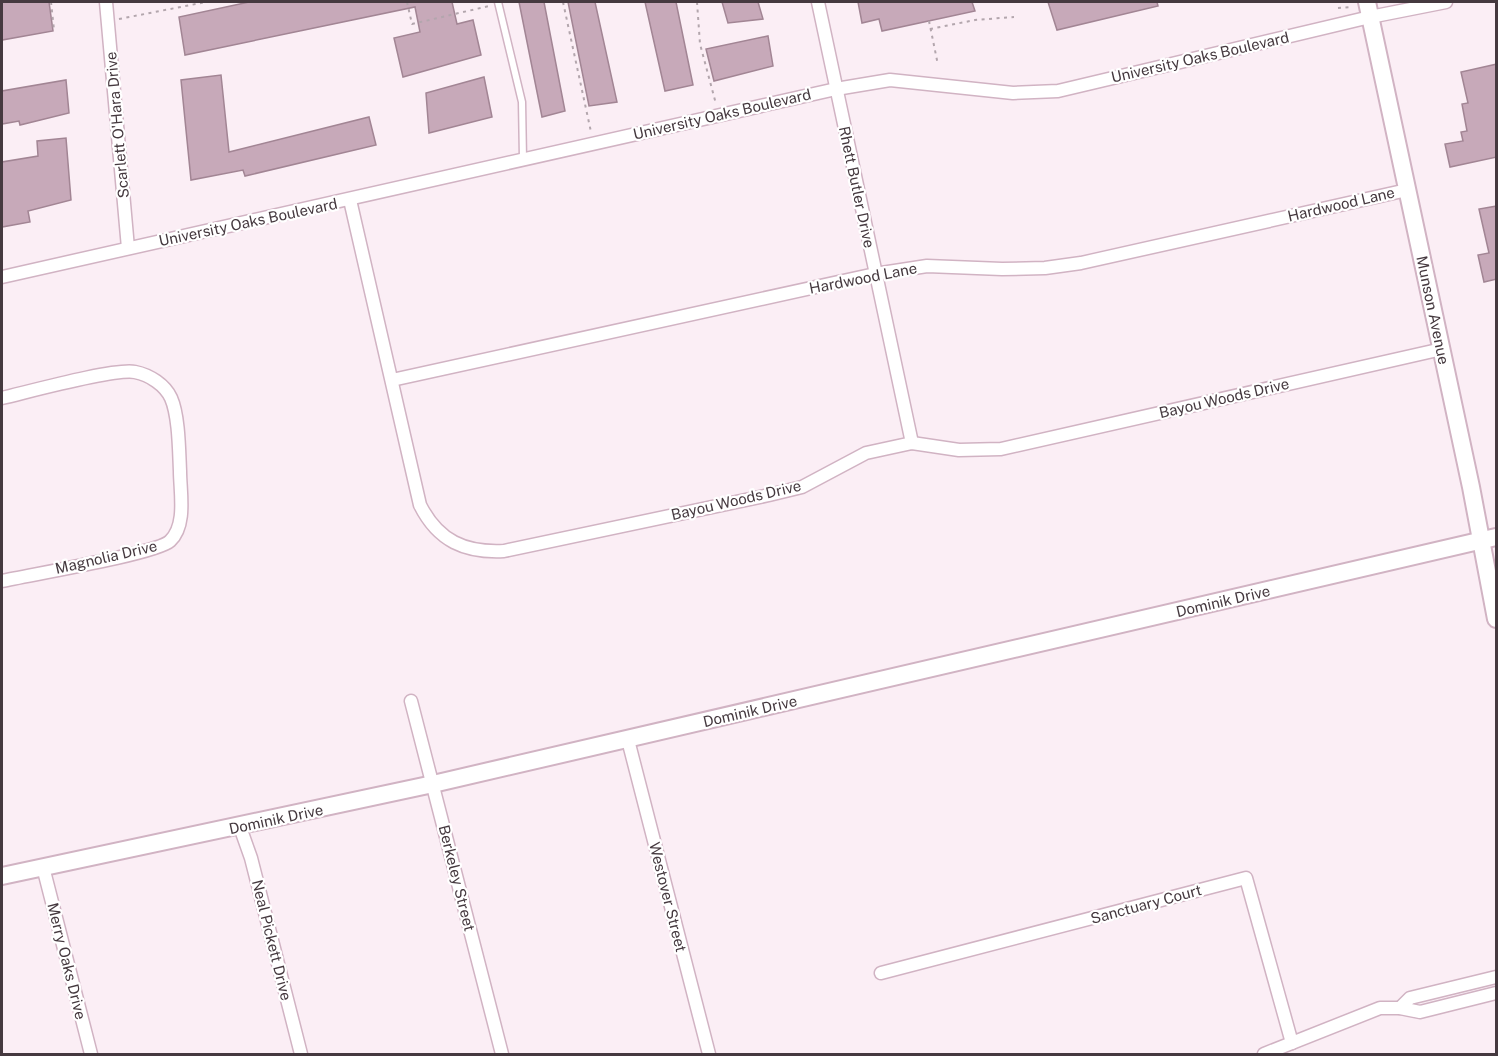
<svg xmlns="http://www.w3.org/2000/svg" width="1498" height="1056" font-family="'Public Sans',sans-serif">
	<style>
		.building { fill: #c7a9b9; stroke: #a28594; stroke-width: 1.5 }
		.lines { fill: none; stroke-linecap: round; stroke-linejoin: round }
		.service-casing { stroke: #d1b3c3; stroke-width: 9 }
		.minor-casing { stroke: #d1b3c3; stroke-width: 15 }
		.tertiary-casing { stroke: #d1b3c3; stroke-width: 20 }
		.path { stroke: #b3a6ad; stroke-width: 2; stroke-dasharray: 3 4.5; stroke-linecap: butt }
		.service { stroke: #fff; stroke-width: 6 }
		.minor { stroke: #fff; stroke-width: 12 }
		.tertiary { stroke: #fff; stroke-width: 16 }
		.labels { text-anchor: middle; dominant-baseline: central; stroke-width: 4.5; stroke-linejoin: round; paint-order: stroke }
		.street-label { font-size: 15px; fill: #45393f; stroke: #fff }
	</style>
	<rect width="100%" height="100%" fill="#fbeef5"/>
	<!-- building -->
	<g class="building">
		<path d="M2,2H49L53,31L2,40Z"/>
		<path d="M249,2H452L457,24L473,20L481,55L403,77L394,38L420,32L415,7L185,55L179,17Z"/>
		<path d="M519,2H544L565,111L542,117Z"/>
		<path d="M568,2H595L617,102L589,106Z"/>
		<path d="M645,2H676L693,85L665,91Z"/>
		<path d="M722,2H758L763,19L728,23Z"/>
		<path d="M858,2H972L975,11L882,31L879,19L862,23Z"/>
		<path d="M1048,2H1157L1158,6L1057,30Z"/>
		<path d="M768,36L773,66L714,81L706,49Z"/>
		<path d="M1497,64V157L1450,167L1445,144L1463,141L1461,132L1467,131L1462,104L1468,103L1461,72Z"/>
		<path d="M221,75L229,152L369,117L376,145L245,176L243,170L191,180L181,80Z"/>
		<path d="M484,77L492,117L429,133L426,93Z"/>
		<path d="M66,80L69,113L20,125L19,121L2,124V91Z"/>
		<path d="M66,138L71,200L28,211L30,222L2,227V162L38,156L37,141Z"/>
		<path d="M1497,206V279L1484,282L1478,255L1489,253L1479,209Z"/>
	</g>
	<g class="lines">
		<defs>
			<path id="service" d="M498,2L522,102L523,159"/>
			<g id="minor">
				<path d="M106,2L128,248"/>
				<path d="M818,2L912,443"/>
				<path d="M350,200L420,505C438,541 465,553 504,551L769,495L802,487L866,453L912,443L959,450L1001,449L1442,349"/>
				<path d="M2,277L836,89L890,80L1013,93L1058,91L1370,17L1446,2"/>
				<path d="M392,380L875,274L927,266L1002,269L1045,268L1081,263L1407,190"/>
				<path d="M2,398C28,392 114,368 135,372C150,375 165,385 171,398C179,416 179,451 180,471C180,492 187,525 170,541C156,554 28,575 2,581"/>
				<path d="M411,701L502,1054"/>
				<path d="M628,740L709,1054"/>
				<path d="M240,827L251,858L301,1054"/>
				<path d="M43,867L91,1054"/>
				<path d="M881,973L1246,878L1292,1043"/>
				<path d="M1400,1008L1410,998L1496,977"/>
				<path d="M1264,1054L1380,1008H1400L1420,1012L1496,993"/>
			</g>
			<g id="tertiary">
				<path d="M1367,2L1471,487L1496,619"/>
				<path d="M2,876L433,784L1496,537"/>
			</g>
		</defs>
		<!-- service casing -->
		<use href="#service" class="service-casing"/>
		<!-- minor casing -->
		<use href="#minor" class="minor-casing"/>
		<!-- tertiary casing -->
		<use href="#tertiary" class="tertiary-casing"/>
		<!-- path -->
		<g class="path">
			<path d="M51,2L54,30"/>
			<path d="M407,2L412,24L489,6"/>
			<path d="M563,2L591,132"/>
			<path d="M697,2L700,44L716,104"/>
			<path d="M1338,8L1351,7"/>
			<path d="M119,19L206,2"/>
			<path d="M929,21L938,65"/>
			<path d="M930,29L975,20L1014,17"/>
		</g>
		<!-- service -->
		<use href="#service" class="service"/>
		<!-- minor -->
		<use href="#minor" class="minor"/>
		<!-- tertiary -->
		<use href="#tertiary" class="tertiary"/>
	</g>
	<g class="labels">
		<!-- street labels -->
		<g class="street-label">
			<text transform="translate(1200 57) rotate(-13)">University Oaks Boulevard</text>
			<text transform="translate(722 114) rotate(-13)">University Oaks Boulevard</text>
			<text transform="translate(117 125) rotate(-95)">Scarlett O'Hara Drive</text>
			<text transform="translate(857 187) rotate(78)">Rhett Butler Drive</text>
			<text transform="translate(1341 204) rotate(-13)">Hardwood Lane</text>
			<text transform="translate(248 222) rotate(-12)">University Oaks Boulevard</text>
			<text transform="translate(863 278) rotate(-11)">Hardwood Lane</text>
			<text transform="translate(1433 310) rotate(78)">Munson Avenue</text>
			<text transform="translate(1224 398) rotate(-13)">Bayou Woods Drive</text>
			<text transform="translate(736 500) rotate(-13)">Bayou Woods Drive</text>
			<text transform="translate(106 557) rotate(-13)">Magnolia Drive</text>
			<text transform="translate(1223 601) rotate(-13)">Dominik Drive</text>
			<text transform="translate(750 711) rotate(-13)">Dominik Drive</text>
			<text transform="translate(276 819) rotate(-12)">Dominik Drive</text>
			<text transform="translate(457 878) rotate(76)">Berkeley Street</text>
			<text transform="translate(668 897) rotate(76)">Westover Street</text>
			<text transform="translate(1146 904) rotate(-15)">Sanctuary Court</text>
			<text transform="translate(272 940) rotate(76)">Neal Pickett Drive</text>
			<text transform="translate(67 961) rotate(76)">Merry Oaks Drive</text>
		</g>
	</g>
	<!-- border -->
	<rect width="1498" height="1056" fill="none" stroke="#45393f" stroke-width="6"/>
</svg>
